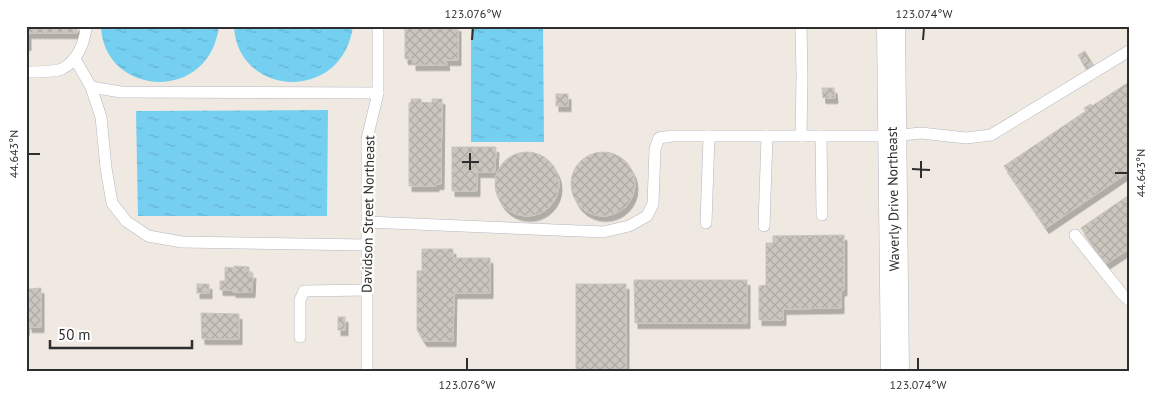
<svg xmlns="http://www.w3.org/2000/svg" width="1155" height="398" font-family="'PT Sans',sans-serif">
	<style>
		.water { fill: url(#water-ripples) }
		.building { fill: url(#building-cross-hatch); stroke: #cbc5ba; filter: url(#shadow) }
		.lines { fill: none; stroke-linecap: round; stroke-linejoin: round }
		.service-casing { stroke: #b4b7c1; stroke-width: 12 }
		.tertiary-casing { stroke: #b4b7c1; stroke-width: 29 }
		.service { stroke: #fff; stroke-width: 11 }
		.tertiary { stroke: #fff; stroke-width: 28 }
		.ticks { fill: none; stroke: #2e2e2e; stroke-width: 2 }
		.labels { text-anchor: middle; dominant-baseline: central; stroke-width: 4.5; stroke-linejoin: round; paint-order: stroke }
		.street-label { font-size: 14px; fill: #2e2e2e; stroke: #fff }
		.neatline { fill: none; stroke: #2e2e2e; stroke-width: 2 }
		.ticks-label { font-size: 12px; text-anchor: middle; fill: #2e2e2e }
	</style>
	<defs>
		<pattern id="water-ripples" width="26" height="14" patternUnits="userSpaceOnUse" patternTransform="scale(1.25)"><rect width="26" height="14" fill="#75cff0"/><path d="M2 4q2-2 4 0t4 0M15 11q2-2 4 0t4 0" fill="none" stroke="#66b2ce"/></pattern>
		<pattern id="building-cross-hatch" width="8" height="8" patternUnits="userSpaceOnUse" patternTransform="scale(1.25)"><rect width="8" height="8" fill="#cbc7bf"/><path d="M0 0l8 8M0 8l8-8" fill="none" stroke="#afaba4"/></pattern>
		<filter id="shadow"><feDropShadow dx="3" dy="5.5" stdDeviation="0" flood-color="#0004"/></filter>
	</defs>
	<rect width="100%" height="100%" fill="#efe9e1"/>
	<!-- water -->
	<g class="water">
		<path d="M101,26H219C209,105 103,96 101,26Z"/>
		<path d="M234,26H353C343,103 237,98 234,26Z"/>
		<path d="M471,26H543L544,142H471Z"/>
		<path d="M328,110L327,216H138L136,111Z"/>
	</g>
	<!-- building -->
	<g class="building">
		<path d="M26,26H77V33H28V45H26Z"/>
		<path d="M405,26H458V60H446L447,65H413V59H405Z"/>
		<path d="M1085,51L1094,66L1087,70L1078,55Z"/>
		<path d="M1129,82V172L1046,228L1004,166L1086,111L1084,108L1091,104L1092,106Z"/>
		<path d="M822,88H834L835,98H823Z"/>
		<rect x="556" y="94" width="12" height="12"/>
		<path d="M411,99H421V102L432,103V99H442L441,184H436V186H409V103H411Z"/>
		<path d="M452,147H496L495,172H477V191H452Z"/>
		<circle cx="603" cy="184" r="32"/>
		<circle cx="527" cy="184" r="32"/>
		<path d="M1129,195V249L1106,264L1081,228Z"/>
		<path d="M844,235V290L841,291V308L783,309V320H759V286L766,285V243H773V236Z"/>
		<path d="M422,249H453V258H490V293H454L453,341H424L417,330V271H422Z"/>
		<path d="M234,266L249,267V273H253L252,292H233V290H220V281H225V267L234,268Z"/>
		<path d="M634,280H747V323H635Z"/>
		<rect x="197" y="284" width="12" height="9"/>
		<rect x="576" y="284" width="50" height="87"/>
		<path d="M41,288V327H29V323H26V330V295V304H29V289Z"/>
		<path d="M201,313L239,314V339H202Z"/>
		<rect x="338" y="317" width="7" height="13"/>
	</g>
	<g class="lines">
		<defs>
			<g id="service">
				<path d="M801,26L802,76L801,136"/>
				<path d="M75,59L91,87L101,117L106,168L112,203L126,221L148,236L182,242L367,245"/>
				<path d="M26,72C35,72 54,72 62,69C77,61 85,43 86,26"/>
				<path d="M91,87L121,92L378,93"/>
				<path d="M821,136L822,215"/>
				<path d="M367,222L603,232L629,226L647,216L653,204L655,149L659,138L672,136H892L921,133L966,138L991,135L1129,51"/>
				<path d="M706,223L709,136"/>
				<path d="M764,226L767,136"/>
				<path d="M1075,235L1123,295L1129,300"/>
				<path d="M300,337V300L304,291L367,290"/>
				<path d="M367,372V139L378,93V26"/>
			</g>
			<path id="tertiary" d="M891,26L895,372"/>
		</defs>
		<!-- service casing -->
		<use href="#service" class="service-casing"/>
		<!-- tertiary casing -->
		<use href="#tertiary" class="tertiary-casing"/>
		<!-- service -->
		<use href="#service" class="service"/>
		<!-- tertiary -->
		<use href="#tertiary" class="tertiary"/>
	</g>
	<!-- ticks -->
	<path class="ticks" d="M472,40L473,28M923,40L924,28M28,154H40M462,162H479M912,169L930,170M470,170V153M1115,173H1128M921,178V161M467,370V358M918,370V358"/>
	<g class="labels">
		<!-- street labels -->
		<g class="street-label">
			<text transform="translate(893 199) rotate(-91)">Waverly Drive Northeast</text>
			<text transform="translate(368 214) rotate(-89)">Davidson Street Northeast</text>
		</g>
	</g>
	<!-- border -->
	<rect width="1155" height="398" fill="none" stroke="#ffffff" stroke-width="55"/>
	<!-- scale -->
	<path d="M50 340v8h142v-8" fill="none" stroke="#2e2e2e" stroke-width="2.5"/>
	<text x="58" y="340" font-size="15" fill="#2e2e2e" stroke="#ffffff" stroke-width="4" paint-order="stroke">50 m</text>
	<rect x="28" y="28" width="1100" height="342" class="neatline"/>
	<g class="ticks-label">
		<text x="473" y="18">123.076°W</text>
		<text x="924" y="18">123.074°W</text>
		<text transform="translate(14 154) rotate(-90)" y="4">44.643°N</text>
		<text transform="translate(1141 173) rotate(-90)" y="4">44.643°N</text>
		<text x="467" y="389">123.076°W</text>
		<text x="918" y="389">123.074°W</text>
	</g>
</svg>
